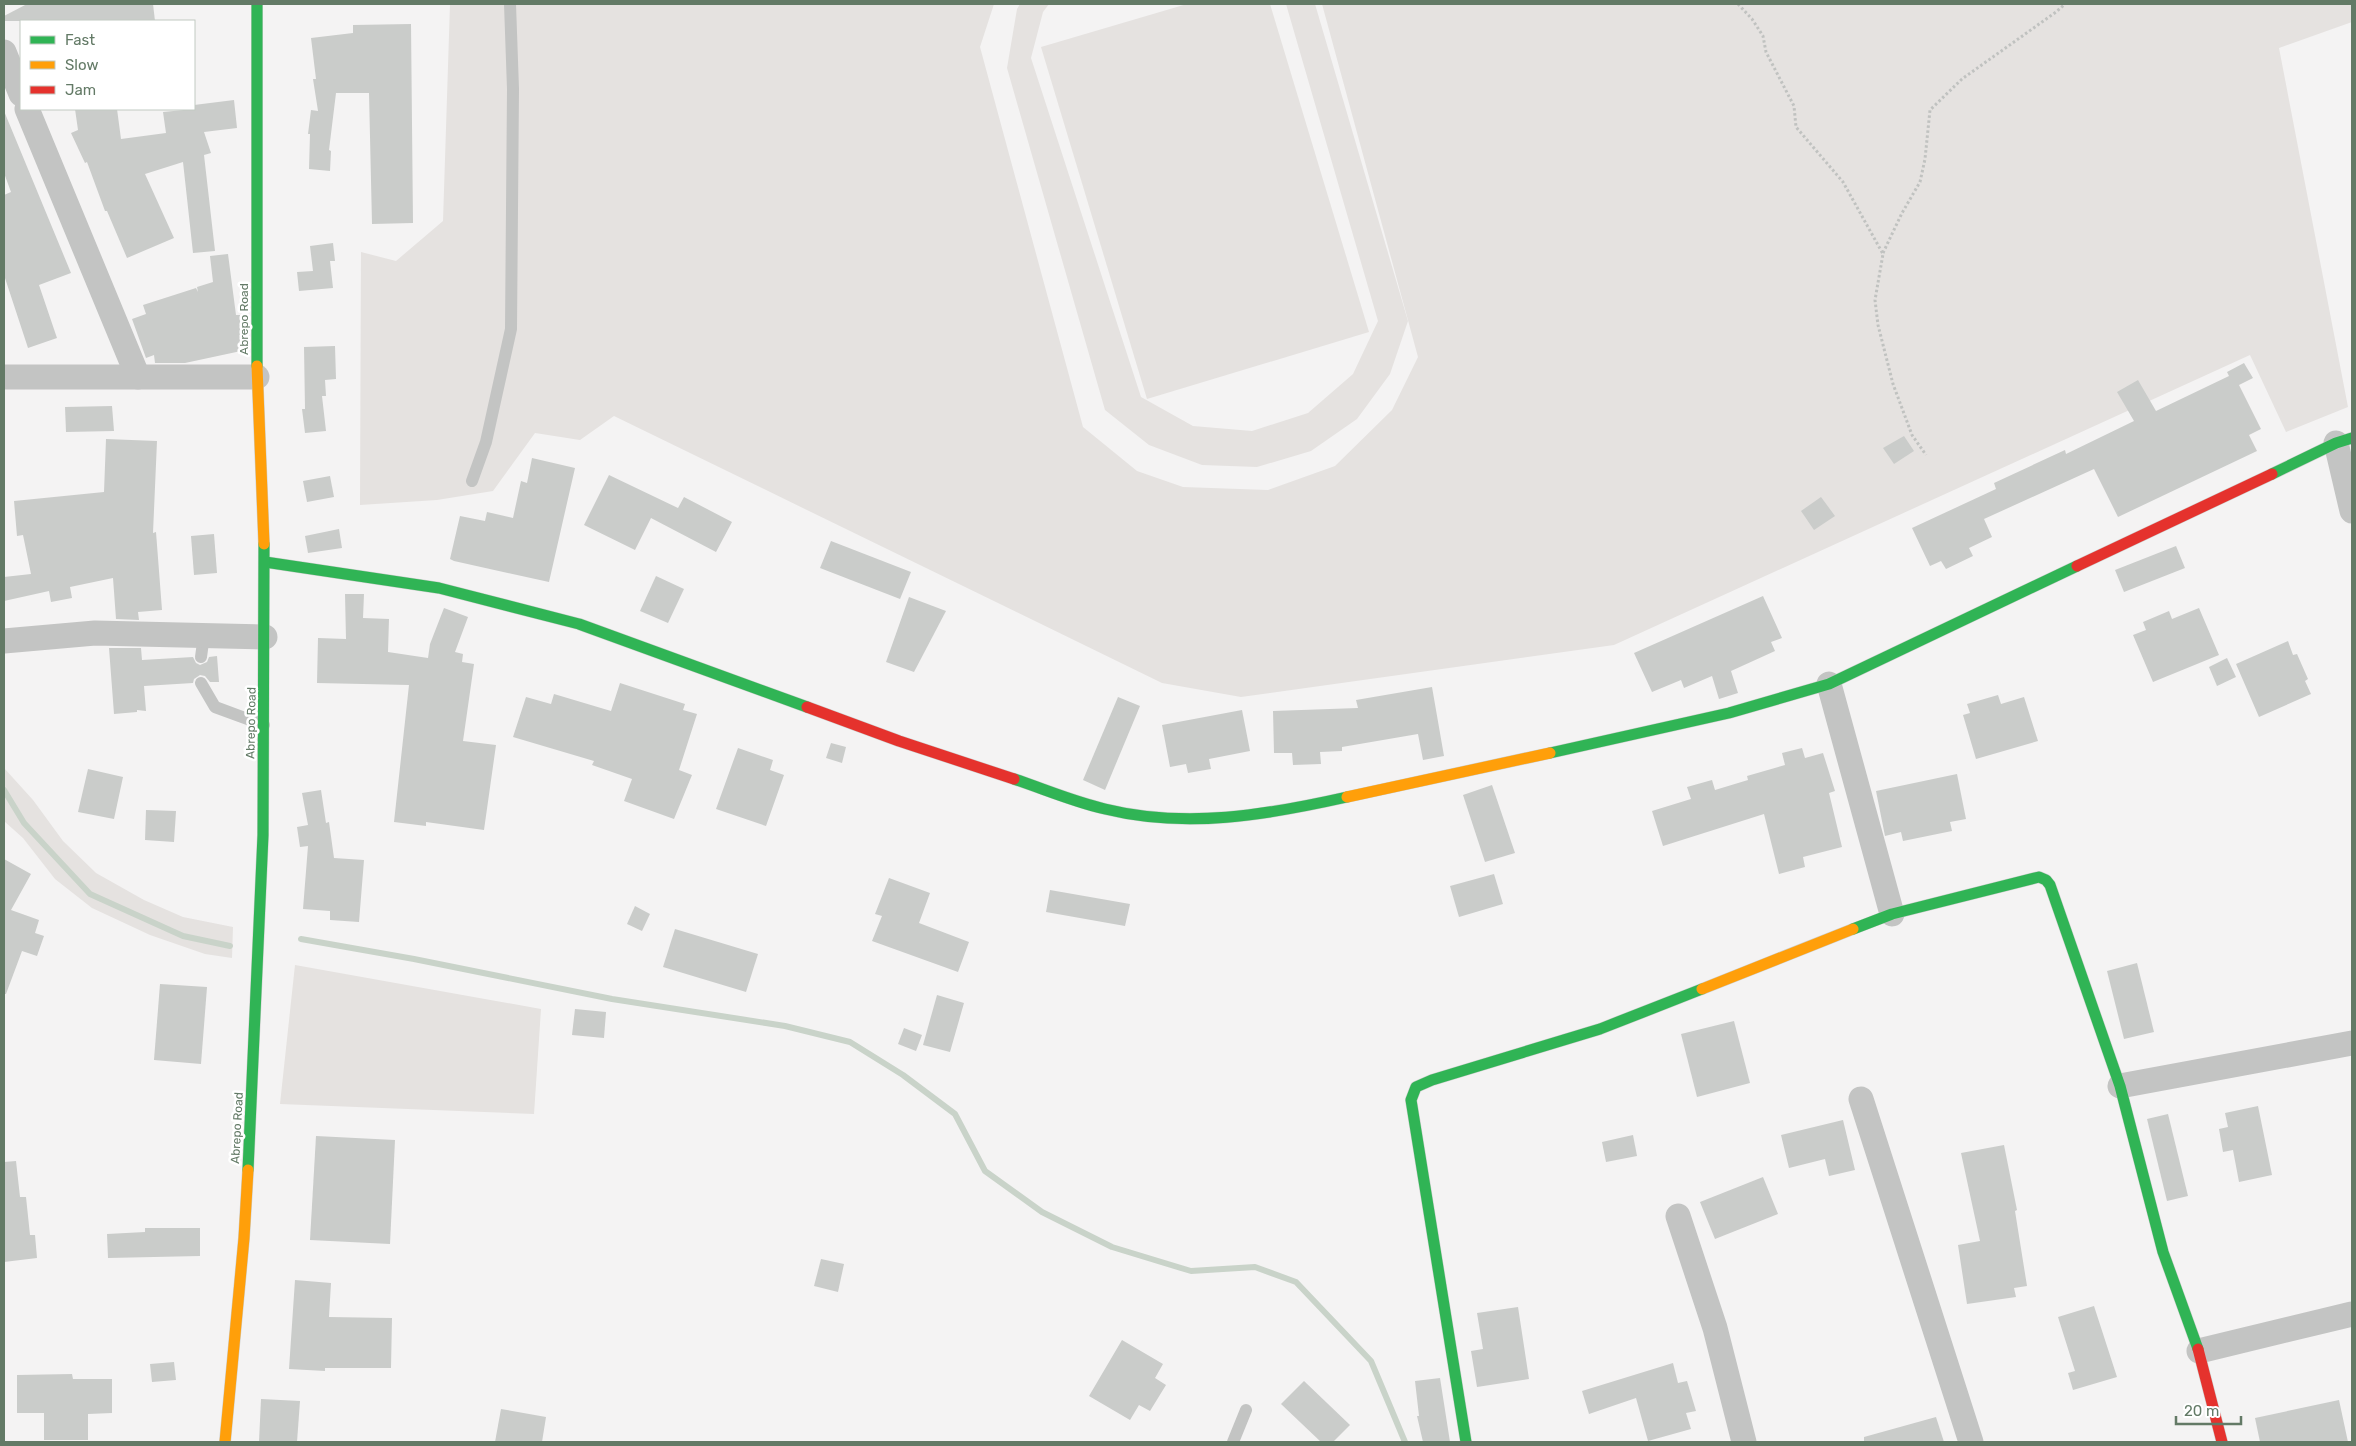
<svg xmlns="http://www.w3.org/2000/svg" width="2356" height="1446" font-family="Rubik,sans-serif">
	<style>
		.green { fill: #e5e2e0 }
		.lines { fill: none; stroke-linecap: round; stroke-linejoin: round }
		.stream { stroke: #c9d3c9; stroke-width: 6 }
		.building { fill: #caccca }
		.fast-casing { stroke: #cdcfcd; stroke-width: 12 }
		.slow-casing { stroke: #cdcfcd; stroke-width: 12 }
		.jam-casing { stroke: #cdcfcd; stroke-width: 12 }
		.path { stroke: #c0c2c0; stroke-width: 3; stroke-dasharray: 2.5 2.5; stroke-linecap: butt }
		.lane { stroke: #c3c4c3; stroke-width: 12 }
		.street { stroke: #c3c4c3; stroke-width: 25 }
		.fast { stroke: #30b455; stroke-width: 11 }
		.slow { stroke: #ff9f0a; stroke-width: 11 }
		.jam { stroke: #e5322d; stroke-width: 11 }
		.labels { text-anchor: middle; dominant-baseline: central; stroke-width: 5; stroke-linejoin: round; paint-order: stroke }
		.street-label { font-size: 12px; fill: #637a66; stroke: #fff }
	</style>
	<rect width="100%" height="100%" fill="#f4f3f3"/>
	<!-- green -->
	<g class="green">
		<path d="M450,4H994L980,47L1083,427L1137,471L1183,487L1268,490L1335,466L1392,410L1418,357L1322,4H2352V22L2279,48L2348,407L2286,432L2250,355L1614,645L1241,697L1162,683L614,416L580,440L535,433L493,491L437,500L360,505L361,252L396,261L443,221Z"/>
		<path d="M1020,4H1049L1043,12L1031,58L1141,397L1193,426L1252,431L1308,413L1353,374L1378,321L1286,4H1315L1408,321L1390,374L1357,419L1311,451L1257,467L1202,465L1149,445L1105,410L1007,68L1017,9Z"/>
		<path d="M1187,4H1270L1369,332L1147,399L1041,47Z"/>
		<path d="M4,768L33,800L63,841L96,873L144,900L183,917L233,927L232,958L205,954L150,935L92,908L55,879L23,838L4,821Z"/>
		<path d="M295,965L541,1009L534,1114L280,1104Z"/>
	</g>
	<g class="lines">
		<!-- stream -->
		<g class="stream">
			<path d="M4,790L24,823L90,894L183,936L230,946"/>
			<path d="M301,939L414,959L612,999L785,1026L850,1042L903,1075L955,1114L985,1171L1042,1212L1112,1247L1191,1271L1255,1267L1296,1282L1371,1361L1405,1442"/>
		</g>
	</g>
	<!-- building -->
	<g class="building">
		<path d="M27,4H153L155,21H4V16Z"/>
		<path d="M411,24L413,223L372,224L369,93H336L329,150L331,151L330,171L309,169L310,134H308L311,110L318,111L313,79H316L311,38L353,33V25Z"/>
		<path d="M234,100L237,128L204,132L211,153L204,155L215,251L193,253L183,162L145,174L174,238L127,258L107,211H105L87,162L85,163L71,133L78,130L75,109H117L121,139L166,133L163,112L194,109V105Z"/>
		<path d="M4,111L71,273L39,285L57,338L28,348L4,275V195L11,192L4,173Z"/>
		<path d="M333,243L335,261H330L333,288L299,291L297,272L313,271L310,246Z"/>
		<path d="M228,254L236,315H240L241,351L185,363H155L154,355L146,358L132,319L146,314L143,305L196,288L198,292L197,287L213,282L210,256Z"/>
		<path d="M335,346L336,379L325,380L326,396H322L326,431L305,433L302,409H305L304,347Z"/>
		<path d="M2244,363L2253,378L2239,385L2261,429L2249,435L2257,451L2118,517L2094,469L1984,519L1992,537L1969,548L1973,556L1946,569L1941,561L1930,566L1912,528L1996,489L1994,483L2065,450L2066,454L2134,421L2117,392L2138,380L2156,411L2229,376L2227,372Z"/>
		<path d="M112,406L114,431L66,432L65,407Z"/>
		<path d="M1904,436L1914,451L1894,464L1883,448Z"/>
		<path d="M106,439L157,441L153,533L156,532L162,610L138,612L139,620L116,619L113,578L70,587L72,598L51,602L49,591L4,601V577L31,574L23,535L17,536L14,501L104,492Z"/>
		<path d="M532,458L575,468L549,582L454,561L450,559L460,516L485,521L487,512L513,518L521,481L527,483Z"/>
		<path d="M609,475L678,508L684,497L732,522L716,552L651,518L635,550L584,525Z"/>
		<path d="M330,476L334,497L307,502L303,481Z"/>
		<path d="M1821,497L1835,516L1814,530L1801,511Z"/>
		<path d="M339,529L342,548L308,553L305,536Z"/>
		<path d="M214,534L217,573L194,575L191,536Z"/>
		<path d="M831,541L911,572L900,599L820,568Z"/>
		<path d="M2176,546L2185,568L2124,592L2115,570Z"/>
		<path d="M656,576L684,589L668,623L640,611Z"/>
		<path d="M345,594H364L363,618L389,619L388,652L428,658L430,644L444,608L468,617L455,652L463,654L462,662L474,664L463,741L496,745L484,830L426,822V826L394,822L409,685L317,683L318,638L346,639Z"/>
		<path d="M1763,596L1782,638L1771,642L1775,651L1731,671L1738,693L1719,699L1712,676L1684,688L1681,680L1652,692L1634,653Z"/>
		<path d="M909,597L946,611L914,672L886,662Z"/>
		<path d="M2199,608L2219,655L2153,682L2133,635L2146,630L2143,622L2169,611L2172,619Z"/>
		<path d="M2288,641L2293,655L2297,654L2308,679L2305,681L2311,694L2259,717L2236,664Z"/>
		<path d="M109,648H141L142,660L193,657L196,663L200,665L207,662L209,657L217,656L219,682H210L205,676L200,675L194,679L193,683L144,686L146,711L137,710V712L114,714Z"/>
		<path d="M2227,658L2236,677L2217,686L2209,667Z"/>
		<path d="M620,683L685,704L683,710L697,714L679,770L692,775L674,819L624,801L632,779L592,765L594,761L513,737L526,697L551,704L554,694L611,711Z"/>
		<path d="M1432,687L1444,756L1423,760L1418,734L1342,747V751L1320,752L1321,764L1293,765L1292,753H1274L1273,711L1358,708L1356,700Z"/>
		<path d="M1998,695L2001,704L2024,697L2038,741L1976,759L1963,715L1970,713L1967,704Z"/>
		<path d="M1118,697L1140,706L1105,790L1083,780Z"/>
		<path d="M1242,710L1250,751L1209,759L1211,769L1188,773L1186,764L1170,767L1162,725Z"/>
		<path d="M831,743L846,747L842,763L826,758Z"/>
		<path d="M738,748L773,760L770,770L784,775L766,826L716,809Z"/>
		<path d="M1802,748L1805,758L1823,753L1835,791L1829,793L1842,847L1803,857L1805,867L1779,874L1764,814L1663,846L1652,811L1691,799L1687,787L1712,780L1715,790L1748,780L1747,776L1785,765L1782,753Z"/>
		<path d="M88,769L123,777L114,819L78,812Z"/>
		<path d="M1957,774L1966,819L1950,822L1952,831L1903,841L1901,832L1885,836L1876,791Z"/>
		<path d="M1492,785L1515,853L1485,862L1463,795Z"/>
		<path d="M321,790L326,823L329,822L334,858L364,860L359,922L330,920V911L303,909L308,846L300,847L297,827L308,825L302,793Z"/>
		<path d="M146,810L176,811L174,842L145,840Z"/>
		<path d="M4,859L31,874L11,910L39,920L35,933L44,936L37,956L22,951L6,994H4Z"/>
		<path d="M1494,874L1503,904L1459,917L1450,886Z"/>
		<path d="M889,878L930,893L919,923L969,942L958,972L872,941L882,916L875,914Z"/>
		<path d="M1050,890L1130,904L1125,926L1046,912Z"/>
		<path d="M635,906L650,914L642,931L627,924Z"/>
		<path d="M675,929L758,954L746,992L663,967Z"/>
		<path d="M2137,963L2154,1032L2124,1039L2107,971Z"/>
		<path d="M160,984L207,987L201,1064L154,1060Z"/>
		<path d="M937,995L964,1003L950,1052L923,1045Z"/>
		<path d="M575,1009L606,1012L604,1038L572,1035Z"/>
		<path d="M1734,1021L1750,1083L1697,1097L1681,1034Z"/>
		<path d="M904,1028L922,1035L916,1051L898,1044Z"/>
		<path d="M2258,1106L2272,1175L2239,1182L2233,1150L2223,1152L2219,1129L2228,1127L2225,1113Z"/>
		<path d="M2168,1114L2188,1196L2167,1201L2147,1119Z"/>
		<path d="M1843,1120L1855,1170L1829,1176L1825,1159L1789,1168L1781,1135Z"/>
		<path d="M1633,1135L1637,1156L1606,1162L1602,1142Z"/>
		<path d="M316,1136L395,1140L390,1244L310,1240Z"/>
		<path d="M2004,1145L2017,1210L2015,1211L2027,1286L2014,1288L2016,1297L1967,1304L1958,1245L1980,1241L1961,1153Z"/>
		<path d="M16,1161L20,1197H26L30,1235H35L37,1258L4,1262V1162Z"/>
		<path d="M1763,1177L1778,1214L1715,1239L1700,1202Z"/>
		<path d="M145,1228H200V1256L108,1258L107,1234L145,1232Z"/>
		<path d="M821,1259L844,1264L838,1292L814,1286Z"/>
		<path d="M295,1280L331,1283L329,1317L392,1318L391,1368H325V1371L289,1369Z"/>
		<path d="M2094,1306L2117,1377L2073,1390L2068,1373L2075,1371L2058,1317Z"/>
		<path d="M1518,1307L1529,1379L1477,1387L1471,1351L1483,1349L1477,1313Z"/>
		<path d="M1122,1340L1163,1364L1155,1378L1166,1385L1150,1411L1139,1405L1130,1420L1089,1396Z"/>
		<path d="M174,1362L176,1380L152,1382L150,1364Z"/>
		<path d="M1673,1363L1678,1383L1687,1381L1696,1411L1686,1413L1691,1429L1648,1441L1636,1398L1589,1414L1582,1391Z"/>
		<path d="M72,1374L73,1379H112V1413L88,1414V1440H44V1413H17V1375Z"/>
		<path d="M1440,1378L1450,1442H1423L1417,1416H1419L1415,1381Z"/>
		<path d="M1304,1381L1350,1425L1333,1442H1321L1281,1404Z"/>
		<path d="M261,1399L300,1401L297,1442H259Z"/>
		<path d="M2339,1400L2348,1442H2260L2255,1418Z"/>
		<path d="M501,1409L546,1417L542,1442H495Z"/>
		<path d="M1936,1417L1944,1442H1864V1437Z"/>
	</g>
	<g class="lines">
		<defs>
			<g id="fast">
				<path d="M257,4V366"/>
				<path d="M2272,474L2336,443L2352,438"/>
				<path d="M265,562L439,588L579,624L807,707"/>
				<path d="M1550,753L1729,713L1829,684L2077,566"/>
				<path d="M1014,779C1044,789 1074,802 1105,809C1186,829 1267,815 1347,797"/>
				<path d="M1853,929L1892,914L2039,877L2046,880L2050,885L2120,1086L2163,1252L2198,1349"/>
				<path d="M248,1170L263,835L264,544"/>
				<path d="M1466,1442L1411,1100L1416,1087L1432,1080L1600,1029L1702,989"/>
			</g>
			<g id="slow">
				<path d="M257,366L264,544"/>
				<path d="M1347,797L1550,753"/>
				<path d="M1702,989L1853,929"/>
				<path d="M225,1442L244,1238L248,1170"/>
			</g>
			<g id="jam">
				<path d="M2077,566L2272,474"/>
				<path d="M807,707L899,741L1014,779"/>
				<path d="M2198,1349L2222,1442"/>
			</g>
		</defs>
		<!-- fast casing -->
		<use href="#fast" class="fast-casing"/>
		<!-- slow casing -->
		<use href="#slow" class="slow-casing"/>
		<!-- jam casing -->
		<use href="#jam" class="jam-casing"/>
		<!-- path -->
		<g class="path">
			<path d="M1738,4L1752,19L1763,36L1766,52L1794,106L1796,127L1843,182L1883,254L1875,300L1878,325L1893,384L1912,435L1926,455"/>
			<path d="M1883,253L1902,213L1920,182L1925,159L1930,110L1962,79L2056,12L2065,4"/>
		</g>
		<!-- lane -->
		<g class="lane">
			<path d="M472,481L486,442L511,329L513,89L510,4"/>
			<path d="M201,657L204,635"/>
			<path d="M201,683L215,707L264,725"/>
			<path d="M1233,1442L1246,1410"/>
		</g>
		<!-- street -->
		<g class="street">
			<path d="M4,52L21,94"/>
			<path d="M27,109L138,377"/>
			<path d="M4,377H257"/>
			<path d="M2336,443L2352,511"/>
			<path d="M4,641L95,633L265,637"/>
			<path d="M1829,684L1892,914"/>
			<path d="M2120,1086L2352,1043"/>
			<path d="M1861,1099L1971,1442"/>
			<path d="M1678,1216L1715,1328L1744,1442"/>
			<path d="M2199,1351L2352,1314"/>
		</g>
		<!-- fast -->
		<use href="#fast" class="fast"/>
		<!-- slow -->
		<use href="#slow" class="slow"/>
		<!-- jam -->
		<use href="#jam" class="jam"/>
	</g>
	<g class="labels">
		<!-- street labels -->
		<g class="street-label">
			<text transform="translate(244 319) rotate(-90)">Abrepo Road</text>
			<text transform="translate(251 723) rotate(-89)">Abrepo Road</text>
			<text transform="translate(237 1128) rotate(-87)">Abrepo Road</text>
		</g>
	</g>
	<!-- border -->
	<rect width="2356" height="1446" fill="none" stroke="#637a66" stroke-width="10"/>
	<!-- legend -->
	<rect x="20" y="20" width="175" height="90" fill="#ffffff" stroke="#c1cac2"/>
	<rect x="30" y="36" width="25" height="8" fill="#30b455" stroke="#c1cac2"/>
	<text x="65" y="45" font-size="15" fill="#637a66">Fast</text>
	<rect x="30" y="61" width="25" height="8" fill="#ff9f0a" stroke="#c1cac2"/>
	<text x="65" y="70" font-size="15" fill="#637a66">Slow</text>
	<rect x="30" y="86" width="25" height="8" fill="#e5322d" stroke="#c1cac2"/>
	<text x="65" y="95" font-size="15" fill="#637a66">Jam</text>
	<!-- scale -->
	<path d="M2176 1416v8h65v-8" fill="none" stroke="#637a66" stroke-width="2.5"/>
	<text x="2184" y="1416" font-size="15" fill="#637a66" stroke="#ffffff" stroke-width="4" paint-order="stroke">20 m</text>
</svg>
